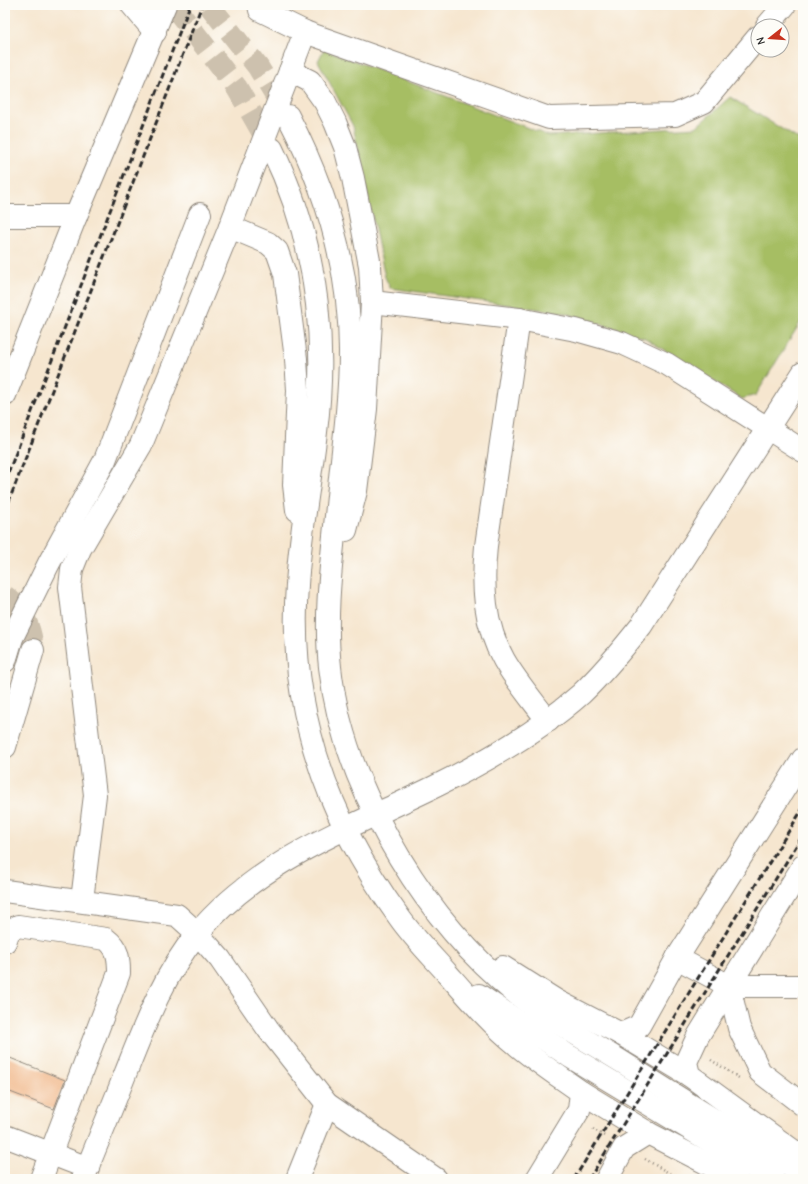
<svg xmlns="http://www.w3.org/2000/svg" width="808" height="1184" font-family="'Comic Neue',sans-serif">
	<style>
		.green { fill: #a6be64; stroke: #687448 }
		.building { fill: #f1b586 }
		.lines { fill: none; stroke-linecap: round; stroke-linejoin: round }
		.minor-tunnel { stroke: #cdc1ae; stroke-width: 22; stroke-dasharray: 22 11; stroke-linecap: butt }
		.minor-casing { stroke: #90887d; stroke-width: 24 }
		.path { stroke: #90887d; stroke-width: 2.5; stroke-dasharray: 1 3; stroke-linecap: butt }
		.minor { stroke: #fff; stroke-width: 22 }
		.rail { stroke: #2b2b2b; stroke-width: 3; stroke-dasharray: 6 3; stroke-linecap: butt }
	</style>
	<rect width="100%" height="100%" fill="#fdfcf7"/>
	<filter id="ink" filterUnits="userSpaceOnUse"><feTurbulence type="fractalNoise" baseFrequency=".025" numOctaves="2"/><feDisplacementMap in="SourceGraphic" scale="8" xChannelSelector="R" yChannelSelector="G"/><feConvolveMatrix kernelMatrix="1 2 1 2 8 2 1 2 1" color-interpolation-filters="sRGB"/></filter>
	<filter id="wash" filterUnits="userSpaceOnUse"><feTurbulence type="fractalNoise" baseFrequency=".012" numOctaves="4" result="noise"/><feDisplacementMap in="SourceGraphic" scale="16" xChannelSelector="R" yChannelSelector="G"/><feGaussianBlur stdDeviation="0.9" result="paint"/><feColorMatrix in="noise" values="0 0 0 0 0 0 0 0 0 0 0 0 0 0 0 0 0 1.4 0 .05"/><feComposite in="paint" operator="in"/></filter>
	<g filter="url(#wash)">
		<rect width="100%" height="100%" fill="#f6e6cf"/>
		<!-- green -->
		<path class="green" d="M324,49L549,136L696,127L730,97L803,142V318L756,395L742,399L645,338L565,313L390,288L385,277L353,126L318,61Z"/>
		<g id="blocks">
			<!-- building -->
			<path class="building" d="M5,1056L65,1080L54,1109L5,1090Z"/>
		</g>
	</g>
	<g filter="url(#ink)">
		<use href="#blocks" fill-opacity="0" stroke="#90887d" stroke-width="1"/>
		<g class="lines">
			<!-- minor-tunnel -->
			<g class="minor-tunnel">
				<path d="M173,5L237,88L272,149"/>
				<path d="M209,5L258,67L286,113"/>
				<path d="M5,596C24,610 31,628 33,650"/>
			</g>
			<defs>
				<g id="minor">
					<path d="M132,5L155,32"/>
					<path d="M259,5L260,10L305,32L549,118L675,115L704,102L758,37"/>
					<path d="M767,26L785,5"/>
					<path d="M290,71L310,81L325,102L335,122L345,147L353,178L370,266L372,302L366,409L356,491L346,530"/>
					<path d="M288,116C326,189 350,269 350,351C350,403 342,455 337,506C332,559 324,613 330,667C342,779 415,904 499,979C535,1012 580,1036 622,1062C682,1100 742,1138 803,1174"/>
					<path d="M272,149C315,238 328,334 316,432C310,483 300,534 297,585C288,707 327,818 399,917C413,937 430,954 447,973C469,998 491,1024 517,1045C537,1062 560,1077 581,1092L579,1110L537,1179"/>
					<path d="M5,216H76"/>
					<path d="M230,227L268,243L277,251L285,274L296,359L298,390L294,485L297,510"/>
					<path d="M372,302L519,319L576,330L622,343L667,364L803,451"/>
					<path d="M519,319L486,546C482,586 484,625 504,660C516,681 533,701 548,721"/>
					<path d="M5,395L76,216L165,5"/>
					<path d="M5,661L12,638L49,563L105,460L200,214"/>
					<path d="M5,747L33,650"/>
					<path d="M803,866L698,1036L686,1062L689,1075L803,1158"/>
					<path d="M5,891L177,915L197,933L220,959L268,1029L327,1104L436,1179"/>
					<path d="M82,900L95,795L70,587L72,569L80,549L141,445L230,227L305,32"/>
					<path d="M5,942L9,931L18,926L106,939C118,948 119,958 119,973L41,1179"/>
					<path d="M677,958L729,986H803"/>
					<path d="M503,967L557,1001L621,1034L639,1026L677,958L803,759"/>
					<path d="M729,986L739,1028L760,1072L803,1105"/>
					<path d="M479,995L569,1056L773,1179"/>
					<path d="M621,1034L689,1075"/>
					<path d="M581,1092L648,1133"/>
					<path d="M5,1136L88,1168"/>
					<path d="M83,1179C97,1143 112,1108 126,1072C145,1024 164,974 197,934C259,859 351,828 436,786C487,761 538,732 581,694C603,673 622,650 641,626L803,373"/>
					<path d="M297,1179L327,1104"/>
					<path d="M607,1179L624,1148L648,1133L737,1179"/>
				</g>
			</defs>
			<!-- minor casing -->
			<use href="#minor" class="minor-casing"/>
			<!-- path -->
			<g class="path">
				<path d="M711,1060L739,1078"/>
				<path d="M593,1129L606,1137"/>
				<path d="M645,1159L679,1179"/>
			</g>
			<!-- minor -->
			<use href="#minor" class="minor"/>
			<!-- rail -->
			<g class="rail">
				<path d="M5,481L190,5"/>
				<path d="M5,511L202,5"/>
				<path d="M574,1179L803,808"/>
				<path d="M589,1179L803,835"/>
			</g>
		</g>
	</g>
	<!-- margin -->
	<rect width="808" height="1184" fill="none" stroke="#fdfcf7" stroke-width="20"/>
	<!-- north arrow -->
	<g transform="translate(770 38) rotate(253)"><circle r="19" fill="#fdfcf7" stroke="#a9a8a5"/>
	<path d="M0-3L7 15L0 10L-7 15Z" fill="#c8321e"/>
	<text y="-6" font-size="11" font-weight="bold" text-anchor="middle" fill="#2b2b2b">N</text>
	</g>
</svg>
